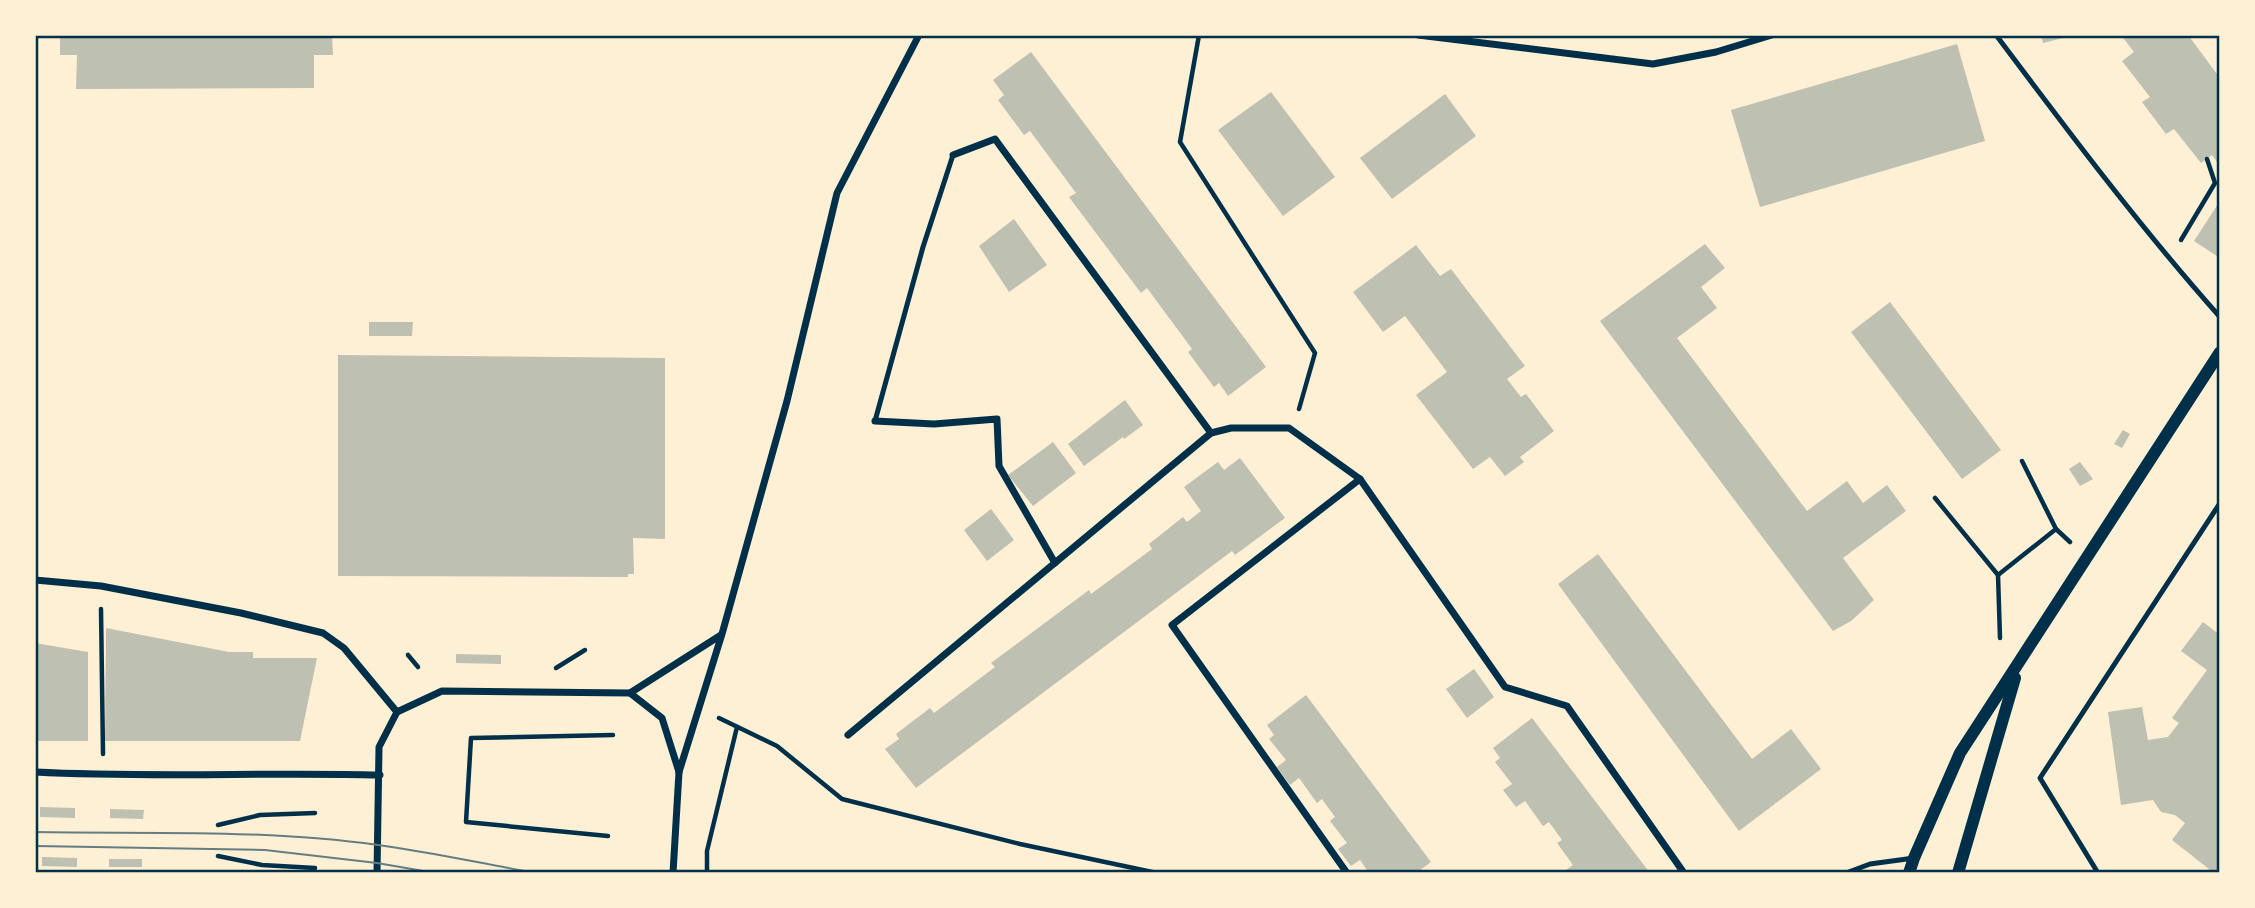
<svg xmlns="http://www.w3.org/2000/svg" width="2255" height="908" font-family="'Noto Serif',serif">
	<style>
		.building { fill: #bec0b2 }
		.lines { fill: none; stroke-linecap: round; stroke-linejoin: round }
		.path { stroke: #003049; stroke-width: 4.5 }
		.service { stroke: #003049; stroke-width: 5 }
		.minor { stroke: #003049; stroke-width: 7 }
		.tertiary { stroke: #003049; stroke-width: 12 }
		.tram { stroke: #657d81; stroke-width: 2 }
		.neatline { fill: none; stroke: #003049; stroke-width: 2.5 }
	</style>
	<rect width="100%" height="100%" fill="#fdf0d5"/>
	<!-- building -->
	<g class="building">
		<path d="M60,35H332L333,55H314V88L76,89L77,55H60Z"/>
		<path d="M2041,35H2070L2071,36L2043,43Z"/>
		<path d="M2121,35H2188L2220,78V166L2212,155L2201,163L2174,129L2166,134L2142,102L2150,97L2122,61L2134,52Z"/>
		<path d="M1957,44L1985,141L1760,207L1731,110Z"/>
		<path d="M1031,52L1266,367L1228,396L1219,383L1214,387L1188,352L1192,349L1147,288L1141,293L1069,197L1076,193L1030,131L1024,135L998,100L1004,95L993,80Z"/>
		<path d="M1271,92L1335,177L1283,216L1218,130Z"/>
		<path d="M1445,94L1476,136L1392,199L1360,158Z"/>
		<path d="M2220,201V258L2194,241Z"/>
		<path d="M1014,219L1047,265L1009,292L979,246Z"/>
		<path d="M1705,244L1725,268L1701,287L1717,308L1677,338L1807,511L1847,481L1863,503L1887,485L1906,511L1843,558L1874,600L1851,621L1833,631L1600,321Z"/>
		<path d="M1416,245L1440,276L1451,269L1525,366L1507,379L1521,397L1526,394L1554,431L1520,457L1524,462L1505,476L1490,457L1473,469L1416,395L1447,372L1405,316L1383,332L1353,292Z"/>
		<path d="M1890,302L2001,450L1962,479L1851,332Z"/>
		<path d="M369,322H413L412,336H369Z"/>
		<path d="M338,355L665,358V539L633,538L634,574H628V577L338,576Z"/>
		<path d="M1125,400L1143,425L1124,439L1123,437L1084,466L1068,444Z"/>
		<path d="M2123,430L2130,434L2122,448L2114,444Z"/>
		<path d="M1053,442L1076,473L1033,506L1008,475Z"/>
		<path d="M1240,458L1285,518L1235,555L1232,551L916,788L885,749L899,739L896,734L930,708L934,713L995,667L991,663L1089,590L1091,594L1152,549L1149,544L1183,517L1187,522L1201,511L1184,487L1218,462L1224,470Z"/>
		<path d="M2080,462L2093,479L2080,486L2069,469Z"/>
		<path d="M991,509L1014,540L987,561L964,530Z"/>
		<path d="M1598,554L1752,759L1791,729L1821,769L1739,831L1558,584Z"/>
		<path d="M2203,622L2220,635V746H2218L2220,763V873H2207L2209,869L2172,840L2185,823L2175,815L2161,812L2153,800L2121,805L2108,712L2142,707L2148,740L2168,737L2179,723L2172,718L2207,670L2181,651Z"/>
		<path d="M106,628L229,652H253V658H317L300,741H105Z"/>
		<path d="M35,643L88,652V741H35Z"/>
		<path d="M456,654L501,655V664L456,663Z"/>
		<path d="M1474,669L1494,697L1467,718L1446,689Z"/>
		<path d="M1306,695L1431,862L1416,873H1369L1360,860L1351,866L1338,849L1347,843L1330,821L1335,817L1322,799L1317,803L1299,778L1290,785L1277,767L1286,760L1269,739L1274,735L1267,725Z"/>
		<path d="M1532,718L1650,873H1562L1573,865L1557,843L1562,840L1549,822L1543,826L1525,801L1516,807L1503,790L1512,784L1495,762L1500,758L1493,748Z"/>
		<path d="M40,807L75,808V818L40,817Z"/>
		<path d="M110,809L144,810L143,819L110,818Z"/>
		<path d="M42,857L77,858V867L42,866Z"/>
		<rect x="109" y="859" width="33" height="8"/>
	</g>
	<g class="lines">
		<!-- path -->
		<g class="path">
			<path d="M1199,35L1180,142L1315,353L1299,409"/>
			<path d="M2181,240L2215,183L2207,159"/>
			<path d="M2022,461L2056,529L2070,542"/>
			<path d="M1935,498L1998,575L2056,529"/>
			<path d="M1998,575L2000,638"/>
			<path d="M101,609L103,754"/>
			<path d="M408,655L418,667"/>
			<path d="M556,668L585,650"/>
			<path d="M719,718L777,746L842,799L1020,844L1157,873"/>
			<path d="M218,825L260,815L315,813"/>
			<path d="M608,836L466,822L471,738L613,735"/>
			<path d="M218,856L262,865L315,868"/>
			<path d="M707,873V851L737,727"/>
		</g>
		<!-- service -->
		<g class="service">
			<path d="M1996,35C2068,131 2140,227 2220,317"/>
			<path d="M875,421L923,247L953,155"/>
			<path d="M1846,873L1870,864L1914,858"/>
			<path d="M2098,873L2040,778L2220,503"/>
		</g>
		<!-- minor -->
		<g class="minor">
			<path d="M1418,35L1653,64L1716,52L1772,35"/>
			<path d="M953,155L995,139L1211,433"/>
			<path d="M875,421L934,424L997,419L999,466L1055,563"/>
			<path d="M35,580L101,586L241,613L323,633L344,648L397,712"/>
			<path d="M630,693L662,718L679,772"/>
			<path d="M848,735L1211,433L1231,428H1289L1360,479L1505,687L1567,706L1684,873"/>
			<path d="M35,772C150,778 265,772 380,775"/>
			<path d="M377,873L379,747L397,712L442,691L630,693L721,635"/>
			<path d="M673,873L679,772L722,634L759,501L787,401L837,193L919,35"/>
			<path d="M1347,873L1172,625L1360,479"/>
		</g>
		<!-- tertiary -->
		<g class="tertiary">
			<path d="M1909,873L1914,858L1960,753L2220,352"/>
			<path d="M1958,873L2015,678"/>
		</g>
		<!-- tram -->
		<g class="tram">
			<path d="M35,832C149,834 264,829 378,845C431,852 483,864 536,873"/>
			<path d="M35,846L265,850L377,863L435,873"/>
		</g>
	</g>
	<!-- border -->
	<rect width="2255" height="908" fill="none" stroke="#fdf0d5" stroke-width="74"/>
	<rect x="37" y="37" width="2181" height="834" class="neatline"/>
</svg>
